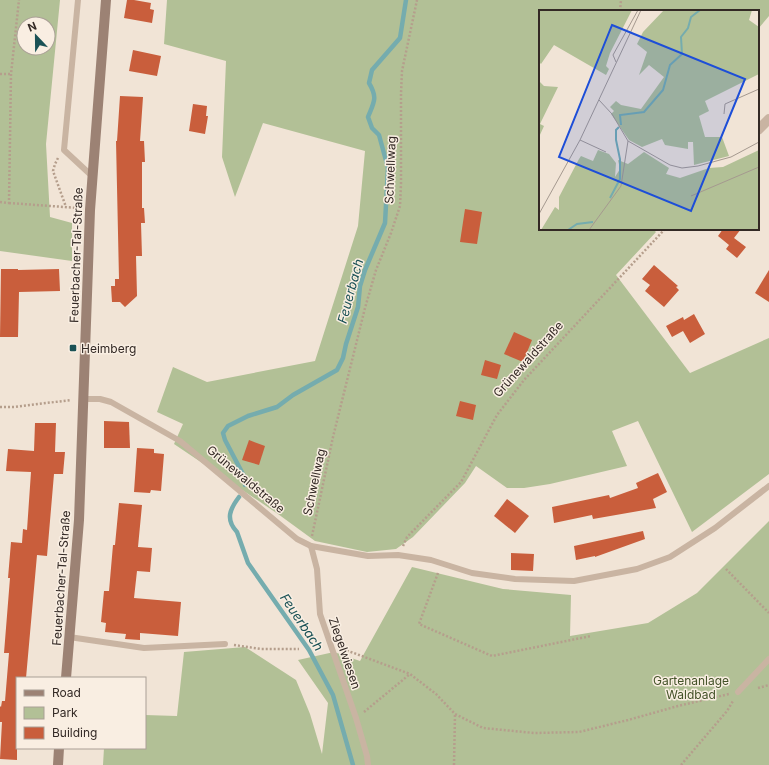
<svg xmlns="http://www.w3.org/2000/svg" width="769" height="765" font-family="Inter,sans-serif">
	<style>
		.green { fill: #b2c096; fill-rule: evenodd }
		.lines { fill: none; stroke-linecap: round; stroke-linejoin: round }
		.stream { stroke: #75acae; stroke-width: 4.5 }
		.building { fill: #c95e3c }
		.path { stroke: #b59e8c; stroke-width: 2.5; stroke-dasharray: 2 2; stroke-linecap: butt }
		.lane { stroke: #c9b4a2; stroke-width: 6 }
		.street { stroke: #c9b4a2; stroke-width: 10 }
		.secondary { stroke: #9c8274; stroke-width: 10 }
		.poi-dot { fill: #1a5155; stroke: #f9eee2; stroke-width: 1.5 }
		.labels { text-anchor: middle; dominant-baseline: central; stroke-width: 3; stroke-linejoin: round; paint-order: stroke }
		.street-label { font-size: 12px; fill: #332925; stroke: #f9eee2 }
		.poi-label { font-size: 12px; fill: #332925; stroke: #f9eee2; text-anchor: start }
		.park-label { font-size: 12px; fill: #435228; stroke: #f9eee2 }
		.water-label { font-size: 13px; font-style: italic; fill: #1a5155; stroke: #f9eee2 }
		.inset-river { fill: none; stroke: #75acae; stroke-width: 2 }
		.inset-road { fill: none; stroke: #a5998f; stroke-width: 1 }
		.view { fill: #1d4ed8; fill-opacity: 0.15; stroke: #1d4ed8; stroke-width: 2 }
		.inset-edge { fill: none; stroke: #332925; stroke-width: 2 }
	</style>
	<rect width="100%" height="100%" fill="#f1e4d6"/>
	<!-- green -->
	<g class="green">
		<path d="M0,0H60L46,144L50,217L72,223V261L0,251ZM24,24H48V48H24Z"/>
		<path d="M167,0H769V16L758,29V11H540V229H653L656,232L616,275L690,373L769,338V474L692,532L638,421L612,431L627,466L550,484L524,488H507L476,466L465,483L413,537L396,549L367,552L315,541L278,514L174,444L183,424L157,412L173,367L207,382L315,361L358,226L365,151L263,123L235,197L222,157L226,61L164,44Z"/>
		<path d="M769,521V765H103L104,748H145V715L177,716L184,652L245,647L296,680L310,714L322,754L328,703L298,660L334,652L360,661L412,567L503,589L571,595L570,636L648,623L697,593Z"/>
	</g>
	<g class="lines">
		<!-- stream -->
		<g class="stream">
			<path d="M245,485V478L225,440L223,433L228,426L248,416L277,407L293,395L337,370L343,358L346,344L358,307L360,286L365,270L385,223L388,168L379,135L372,128L368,117C374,102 378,98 369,83L372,70L400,38L406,0"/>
			<path d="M239,497C230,509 225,519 237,532L248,563L309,650L333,695L353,765"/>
		</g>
	</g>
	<!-- building -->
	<g class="building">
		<path d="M127,0H134L151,3L150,9L154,10L152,23L124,18Z"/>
		<path d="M133,50L161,56L157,76L129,71Z"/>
		<path d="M120,96L143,97L140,141H144L145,162H142V208H144L145,223H141L142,256H136L137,296L125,307L120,302H112L111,286H115V279H119L116,141H117Z"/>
		<path d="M193,104L207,106L206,116H208L205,134L189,131Z"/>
		<path d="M465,209L482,212L477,244L460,242Z"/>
		<path d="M723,229H741L734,238L746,247L737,258L726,249L729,245L718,236Z"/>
		<path d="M654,265L678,286L676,287L679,290L664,307L645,291L650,285L642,279Z"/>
		<path d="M1,269H18V270L59,269L60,291L19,292L18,337H0Z"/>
		<path d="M769,270V302L755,293Z"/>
		<path d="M694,314L705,334L690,343L683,331L672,337L666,326L683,317L684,320Z"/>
		<path d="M514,332L532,340L523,362L504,354Z"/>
		<path d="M485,360L501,365L497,379L481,375Z"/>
		<path d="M460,401L476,405L473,420L456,416Z"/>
		<path d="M104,421L129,422L130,448H104Z"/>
		<path d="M35,423H56L55,452H65L63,474H54L47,556L37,555L26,678H17V760L0,759L2,722H0V706L1,707L2,701H5L9,653H4L10,578H8L11,542L22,543L23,529L27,530L31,472L6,471L8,449L34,451Z"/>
		<path d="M249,440L265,446L259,465L242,460Z"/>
		<path d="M137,448L154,449V453L164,454L161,491L151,490L150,493L134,492Z"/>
		<path d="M658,473L667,492L653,499L656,508L593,519L592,515L554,523L552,507L609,495L610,498L638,488L636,483Z"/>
		<path d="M507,499L529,516L515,533L494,516Z"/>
		<path d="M119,503L142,505L138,547L152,548L150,572L137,571L134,598L181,602L178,636L140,633V640L125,639L126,634L105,632L106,623L101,622L104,591H109L113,545H115Z"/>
		<path d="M643,531L645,539L595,557V556L576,560L574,546Z"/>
		<path d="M511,553L534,554L533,571L511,570Z"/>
	</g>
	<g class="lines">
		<!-- path -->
		<g class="path">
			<path d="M620,11L621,0"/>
			<path d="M0,74H11"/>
			<path d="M58,158L55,164L53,171L66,207"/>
			<path d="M0,202L9,203L11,74L19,0"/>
			<path d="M9,203L78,208"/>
			<path d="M0,407H14L71,400"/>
			<path d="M312,536L333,437L365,308L376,270L391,233L400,206L401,184V94L402,71L417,0"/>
			<path d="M403,546L407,537L461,482L497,415L524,380L665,229"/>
			<path d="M726,569L769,613"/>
			<path d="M438,573L419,624L492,656L591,636"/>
			<path d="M234,645L261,649H299"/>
			<path d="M343,649L410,674L436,694L455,714L483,728L534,733L579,732L628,720L678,706L729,694"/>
			<path d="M758,688L769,685"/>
			<path d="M364,712L410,674"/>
			<path d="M454,765L455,714"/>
			<path d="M681,765L727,711L733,701"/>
		</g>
		<!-- lane -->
		<g class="lane">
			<path d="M78,0L64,150L92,176"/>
			<path d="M84,399H100L111,402L180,441L297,539L311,546L368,556L398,555L431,560L472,573L515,579L574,581L637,569L670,557L715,528L769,486"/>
			<path d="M311,546L317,569L320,614L356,718L367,756L368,765"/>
			<path d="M69,637L144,648L225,644"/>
			<path d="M738,692L769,659"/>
		</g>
		<!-- street -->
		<path class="street" d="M758,130L769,119"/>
		<!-- secondary -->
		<g class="secondary">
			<path d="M66,678L79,520L90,210L106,0"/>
			<path d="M58,765L59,748"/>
		</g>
	</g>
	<!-- markers -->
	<rect class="poi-dot" x="69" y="344" width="8" height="8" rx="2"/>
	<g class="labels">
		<!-- street labels -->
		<g class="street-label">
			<text transform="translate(390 170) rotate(-88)">Schwellwag</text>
			<text transform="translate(76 255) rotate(-88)">Feuerbacher-Tal-Straße</text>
			<text transform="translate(528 359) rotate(-48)">Grünewaldstraße</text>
			<text transform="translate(246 479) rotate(40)">Grünewaldstraße</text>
			<text transform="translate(314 482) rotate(-78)">Schwellwag</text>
			<text transform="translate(61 578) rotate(-86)">Feuerbacher-Tal-Straße</text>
			<text transform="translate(345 653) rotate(71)">Ziegelwiesen</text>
		</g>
		<!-- poi labels -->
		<g class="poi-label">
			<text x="81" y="348">Heimberg</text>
		</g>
		<!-- park labels -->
		<g class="park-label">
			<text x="691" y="680">Gartenanlage<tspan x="691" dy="14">Waldbad</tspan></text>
		</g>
		<!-- water labels -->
		<g class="water-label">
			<text transform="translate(350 291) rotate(-75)">Feuerbach</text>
			<text transform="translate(302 622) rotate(56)">Feuerbach</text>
		</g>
	</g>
	<!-- overview -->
	<g transform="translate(539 10)">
		<rect width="220" height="220" fill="#f1e4d6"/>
		<path d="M0,0H93L71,43L67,56L70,59L67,65L15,35L2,54L0,52ZM125,0H213L210,10L220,17V64L166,91L170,101L160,106L166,127H183L190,146L155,155L154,132H149V139L126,135L123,129L103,137L90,130L72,104L75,101L71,97L77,91L82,95L102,99L125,67L110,55L100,65L108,42L98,34L104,22ZM0,71L5,76L19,77L1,114L5,116L0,127ZM59,140L70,144L77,153L76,167L81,159L79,150L89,154L105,142L130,158L127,164L141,168L170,158L184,157L220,140V220H2L16,197L20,200V187L40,149L42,146L54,151Z" fill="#b2c096"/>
		<path class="inset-river" d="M82,115L81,105L105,102L124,80L131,55L143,44L142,27L149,18L152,7L161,0M71,188L81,169V149L77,130V120L80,117M29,220L38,214L54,212"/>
		<path class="inset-road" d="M77,52L74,45L99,0M60,90L73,104L89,131L131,155L143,158L159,156L192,147L220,132M185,104L186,94L220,79M41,130L67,142M152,186L220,157M0,204L41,130L102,0M50,220L82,176L89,131"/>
		<path class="view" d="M73,15L206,69L152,201L20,147Z"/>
		<rect width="220" height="220" class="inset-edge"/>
	</g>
	<!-- legend -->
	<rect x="16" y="677" width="130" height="72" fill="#f9eee2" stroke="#aa9f96"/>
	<rect x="24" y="690" width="20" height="6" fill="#9c8274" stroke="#aa9f96"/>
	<text x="52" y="697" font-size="12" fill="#332925">Road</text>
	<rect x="24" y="707" width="20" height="12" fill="#b2c096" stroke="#aa9f96"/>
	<text x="52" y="717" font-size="12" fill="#332925">Park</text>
	<rect x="24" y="727" width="20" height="12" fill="#c95e3c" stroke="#aa9f96"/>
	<text x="52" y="737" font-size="12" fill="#332925">Building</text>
	<!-- north arrow -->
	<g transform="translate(36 36) rotate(338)"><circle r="19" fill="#f9eee2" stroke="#aa9f96"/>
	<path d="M0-3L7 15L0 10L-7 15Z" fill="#1a5155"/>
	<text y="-6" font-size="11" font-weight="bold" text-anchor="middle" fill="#332925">N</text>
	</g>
</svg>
